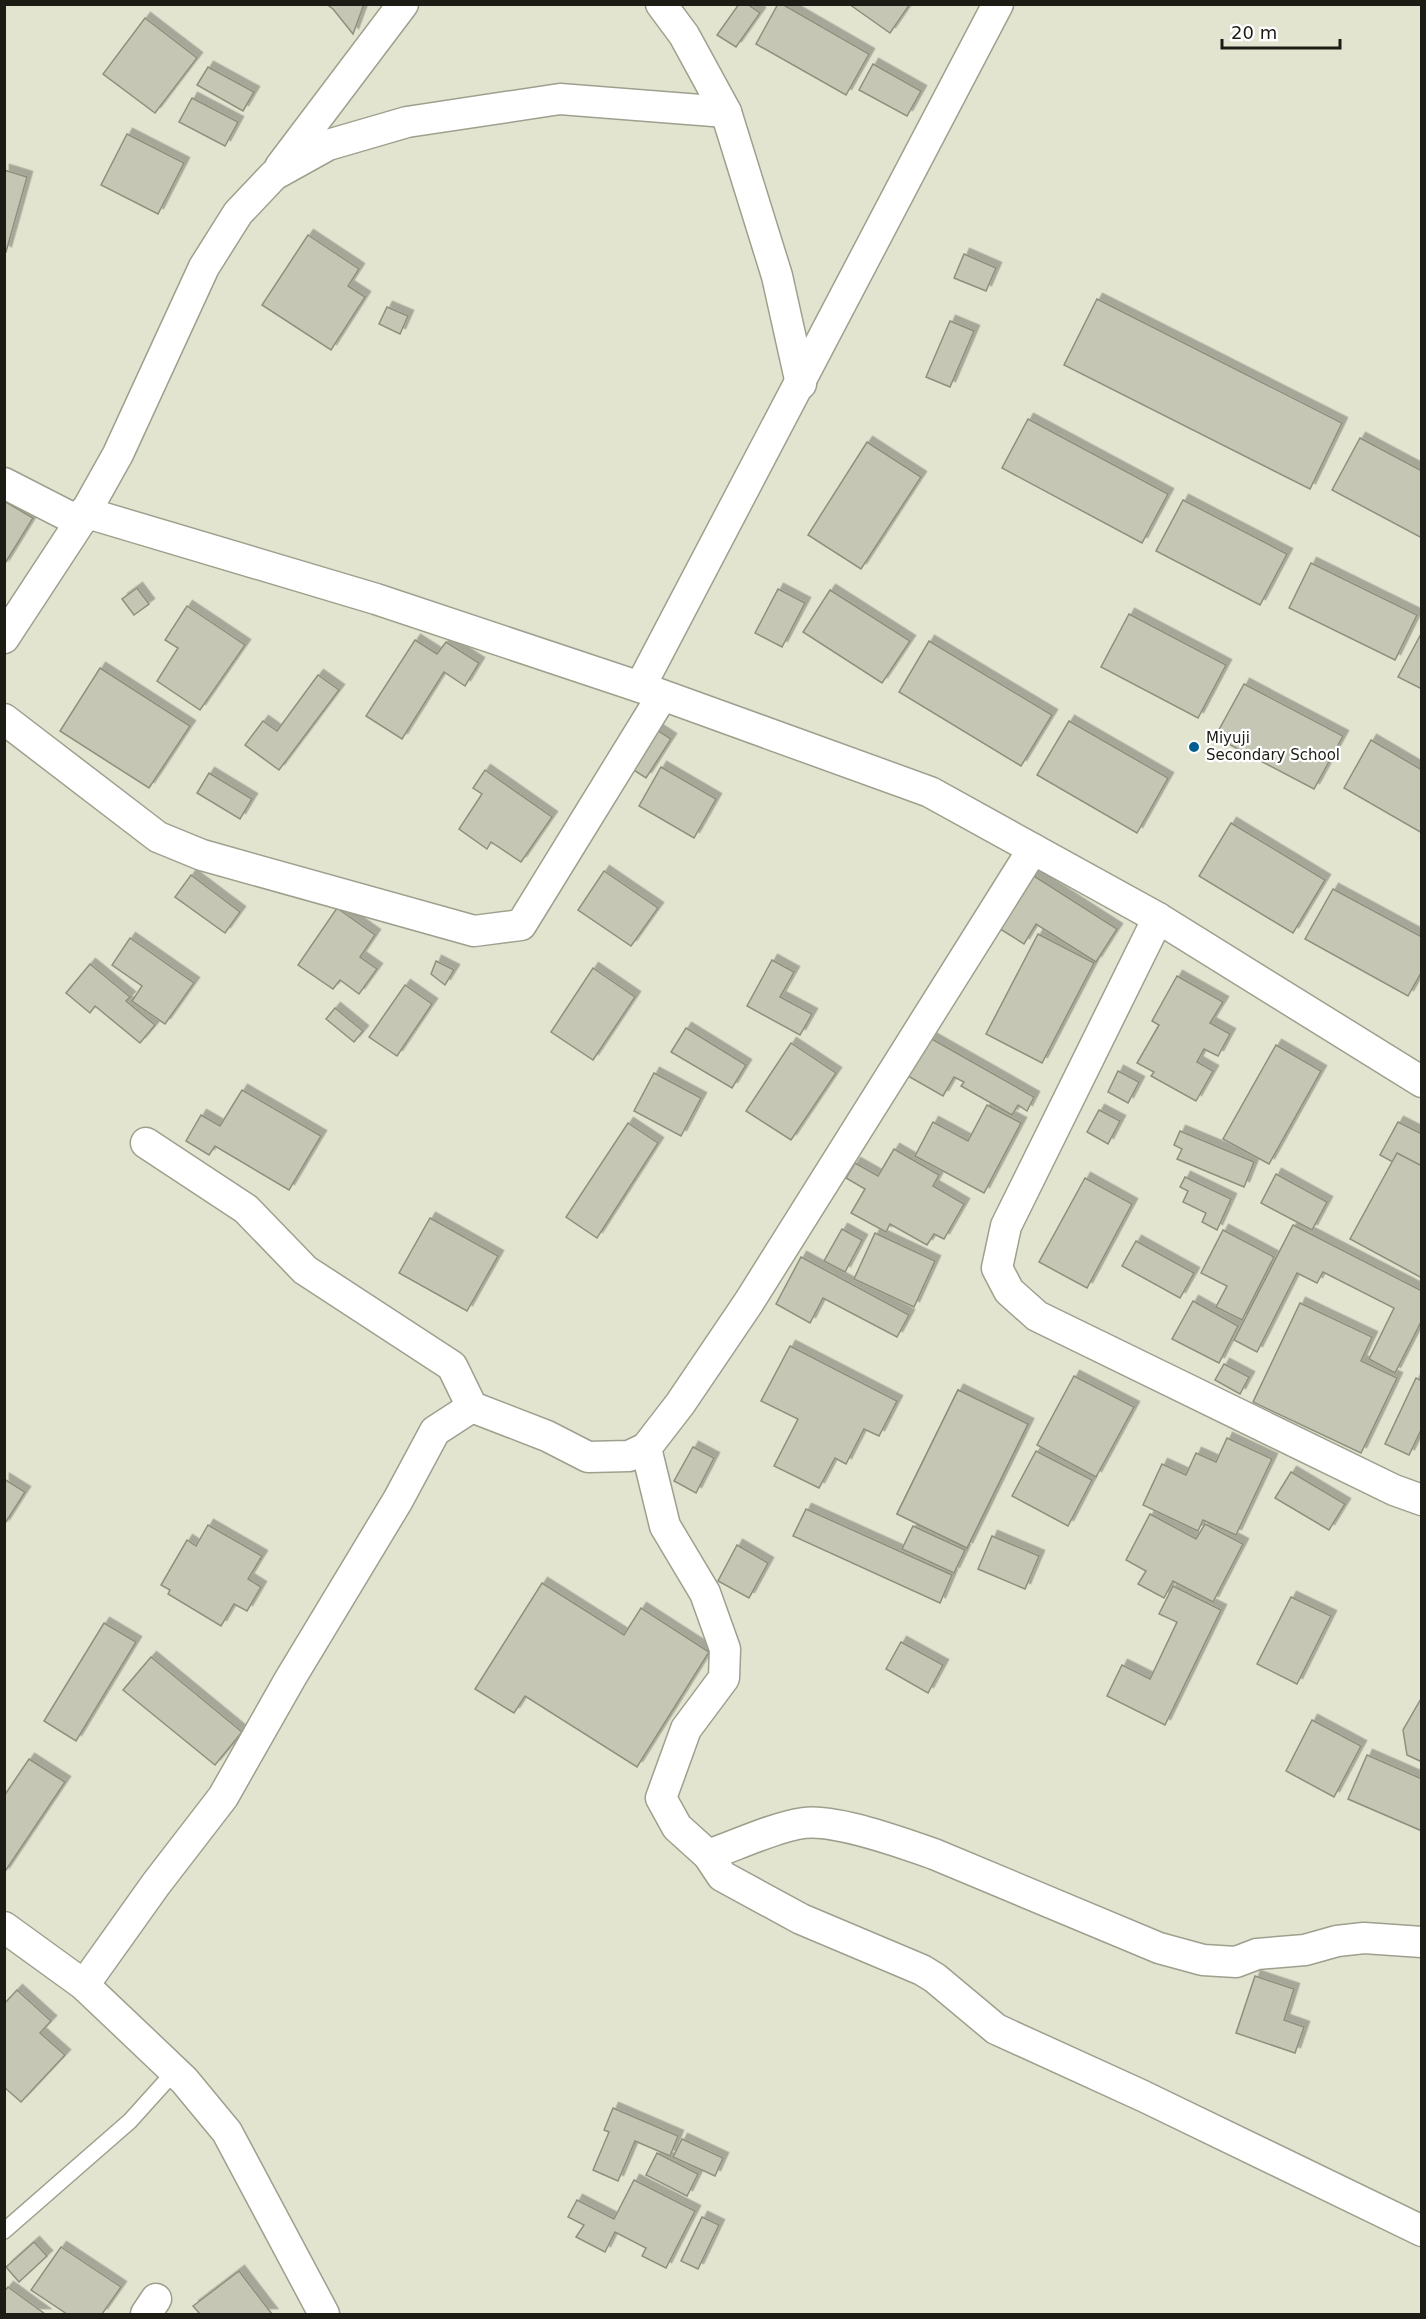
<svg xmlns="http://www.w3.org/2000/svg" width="1426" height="2319" font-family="'DejaVu Sans',sans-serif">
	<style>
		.building { fill: #c5c7b4; stroke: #8e907d; stroke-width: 1.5; fill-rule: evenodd; filter: url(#shadow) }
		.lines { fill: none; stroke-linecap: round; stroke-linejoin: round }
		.lane-casing { stroke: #9ea08d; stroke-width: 18 }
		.street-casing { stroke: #9ea08d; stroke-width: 33 }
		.lane { stroke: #fff; stroke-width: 15 }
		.street { stroke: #fff; stroke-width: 30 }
		.poi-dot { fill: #045f90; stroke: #fff; stroke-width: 2 }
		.labels { text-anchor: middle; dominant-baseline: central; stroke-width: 4.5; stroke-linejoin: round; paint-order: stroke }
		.poi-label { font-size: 15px; fill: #1c1c15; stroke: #fff; text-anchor: start }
	</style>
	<defs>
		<filter id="shadow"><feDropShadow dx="5.5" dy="-5.5" stdDeviation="0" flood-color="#0004"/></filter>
	</defs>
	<rect width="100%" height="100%" fill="#e2e4d0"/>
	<!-- building -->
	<g class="building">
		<path d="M326,4H364L353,34L333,9Z"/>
		<path d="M739,4H747L760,13L736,47L717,35Z"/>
		<path d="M778,4H782L869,54L846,95L756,44Z"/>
		<path d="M849,4H910L890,33Z"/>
		<path d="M145,18L197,58L155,113L103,74Z"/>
		<path d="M873,64L921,91L907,116L859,90Z"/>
		<path d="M208,67L254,92L243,111L197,85Z"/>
		<path d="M192,98L238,122L225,146L179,122Z"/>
		<path d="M127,134L184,163L158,214L101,185Z"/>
		<path d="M4,170L27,177L6,252L4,251Z"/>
		<path d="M308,235L359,269L348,286L365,297L331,350L262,305Z"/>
		<path d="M964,254L996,268L986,291L954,278Z"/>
		<path d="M1097,299L1342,423L1310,489L1064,365Z"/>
		<path d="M387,307L408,316L400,334L379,324Z"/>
		<path d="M950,321L974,331L950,387L926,377Z"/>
		<path d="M1028,419L1168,494L1142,543L1002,468Z"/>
		<path d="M1360,438L1422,471V538L1332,490Z"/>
		<path d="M867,442L921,477L861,569L808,535Z"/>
		<path d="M1183,500L1287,554L1260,605L1156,551Z"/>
		<path d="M4,501L33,518L4,565Z"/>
		<path d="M1311,563L1417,615L1395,660L1289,608Z"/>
		<path d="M137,588L149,604L134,615L122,599Z"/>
		<path d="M778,589L805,603L782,647L755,633Z"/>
		<path d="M830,590L910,641L882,683L803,632Z"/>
		<path d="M187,606L245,645L200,710L157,681L178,648L165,640Z"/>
		<path d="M1129,614L1226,665L1198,718L1101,667Z"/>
		<path d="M1422,632V689L1398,677Z"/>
		<path d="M415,640L437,654L446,642L479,663L465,686L444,672L402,739L366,716Z"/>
		<path d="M929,641L1052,715L1021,766L899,692Z"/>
		<path d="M100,668L190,726L149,788L60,731Z"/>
		<path d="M318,675L339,690L279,770L245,745L263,721L277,731Z"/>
		<path d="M1244,684L1343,736L1314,789L1215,737Z"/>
		<path d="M1069,721L1168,778L1137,833L1037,775Z"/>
		<path d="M651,726L671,739L646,778L626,765Z"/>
		<path d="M1371,740L1422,770V833L1344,788Z"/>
		<path d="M661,767L716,799L694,838L639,806Z"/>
		<path d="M485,770L552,817L521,862L491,842L487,849L459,829L482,794L473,788Z"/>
		<path d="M209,773L252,799L240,819L197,793Z"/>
		<path d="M1231,823L1325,880L1293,933L1199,876Z"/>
		<path d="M604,871L658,908L631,946L578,910Z"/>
		<path d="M1031,874L1117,929L1096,962L1036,924L1024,944L997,927Z"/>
		<path d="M191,875L240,912L225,933L175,897Z"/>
		<path d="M1333,889L1422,937V971L1408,996L1305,939Z"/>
		<path d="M337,908L375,935L360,957L377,969L359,994L340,980L333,989L298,965Z"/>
		<path d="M1038,934L1094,963L1042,1063L986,1034Z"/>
		<path d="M130,938L194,983L165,1024L132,1001L142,986L112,965Z"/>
		<path d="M772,960L794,972L780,997L812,1014L800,1035L747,1006Z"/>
		<path d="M436,961L454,970L445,985L431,974Z"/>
		<path d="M90,964L130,997L126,1001L155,1025L140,1043L95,1006L90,1013L66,993Z"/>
		<path d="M593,968L635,997L593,1060L551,1032Z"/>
		<path d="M1177,976L1223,1002L1210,1023L1230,1034L1218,1056L1204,1049L1197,1062L1213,1071L1196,1101L1151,1076L1154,1072L1137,1063L1159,1025L1152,1021Z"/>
		<path d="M405,985L432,1004L397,1056L369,1037Z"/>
		<path d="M335,1008L363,1031L354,1042L326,1019Z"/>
		<path d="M686,1028L746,1065L732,1088L671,1052Z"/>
		<path d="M930,1038L1034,1097L1027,1111L1018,1105L1012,1115L961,1086L964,1082L954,1077L943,1096L908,1076Z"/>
		<path d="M791,1043L836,1073L791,1140L746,1111Z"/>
		<path d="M1276,1045L1321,1071L1269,1164L1223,1139Z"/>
		<path d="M1118,1071L1139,1082L1128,1103L1108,1092Z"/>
		<path d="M654,1073L701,1098L681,1136L634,1111Z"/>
		<path d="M242,1090L321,1136L289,1190L215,1146L209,1155L186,1141L201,1115L220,1126Z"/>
		<path d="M987,1105L1021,1123L984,1193L915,1156L933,1122L968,1141Z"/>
		<path d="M1099,1110L1120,1121L1108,1144L1087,1132Z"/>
		<path d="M1398,1122L1422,1134V1178L1380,1155Z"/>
		<path d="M628,1123L658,1143L597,1238L566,1217Z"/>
		<path d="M1180,1131L1254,1162L1244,1187L1177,1159L1182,1149L1174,1145Z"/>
		<path d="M894,1149L939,1175L933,1186L964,1204L944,1239L934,1234L927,1245L890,1224L886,1232L851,1213L865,1189L846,1178L855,1163L878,1176Z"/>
		<path d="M1397,1153L1422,1166V1278L1350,1239Z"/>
		<path d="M1276,1174L1327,1202L1312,1230L1261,1203Z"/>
		<path d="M1185,1177L1231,1199L1217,1230L1202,1222L1206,1213L1183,1202L1188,1191L1180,1187Z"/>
		<path d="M1085,1178L1132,1204L1087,1288L1039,1262Z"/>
		<path d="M430,1218L498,1256L467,1311L399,1273Z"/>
		<path d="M1293,1225L1422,1291V1320L1395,1373L1369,1359L1394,1308L1323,1272L1317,1283L1297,1273L1257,1352L1234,1340Z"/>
		<path d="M842,1229L862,1240L845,1272L824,1261Z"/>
		<path d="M1223,1230L1274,1257L1242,1320L1216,1307L1227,1286L1201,1273Z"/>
		<path d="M875,1233L935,1261L914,1307L854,1279Z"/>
		<path d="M1136,1241L1194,1273L1180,1298L1122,1266Z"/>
		<path d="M801,1257L909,1315L897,1337L823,1298L810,1323L776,1304Z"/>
		<path d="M1193,1301L1238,1326L1219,1363L1172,1339Z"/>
		<path d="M1300,1303L1372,1337L1361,1361L1397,1378L1361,1453L1253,1402Z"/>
		<path d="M790,1346L897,1401L879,1436L864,1429L846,1464L835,1458L819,1488L774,1466L798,1419L761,1401Z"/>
		<path d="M1224,1364L1249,1377L1240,1394L1215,1380Z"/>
		<path d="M1074,1376L1134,1407L1096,1477L1037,1445Z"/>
		<path d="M1416,1378L1422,1381V1428L1409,1455L1385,1444Z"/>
		<path d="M958,1390L1028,1424L967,1548L897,1514ZM973,1445L983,1450L954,1510L944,1505Z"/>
		<path d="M958,1390L1028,1424L967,1548L897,1514Z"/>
		<path d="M1227,1438L1272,1459L1236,1535L1203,1520L1198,1531L1143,1505L1162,1464L1186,1475L1196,1453L1216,1462Z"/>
		<path d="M693,1447L714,1458L696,1493L674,1481Z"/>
		<path d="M1036,1451L1092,1480L1068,1526L1012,1496Z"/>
		<path d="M1291,1472L1345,1504L1329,1530L1275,1498Z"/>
		<path d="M4,1479L25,1492L4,1525Z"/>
		<path d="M806,1509L952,1575L940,1603L793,1536Z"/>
		<path d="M1150,1514L1196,1539L1205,1524L1243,1544L1213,1602L1173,1581L1164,1598L1138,1584L1146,1571L1126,1560Z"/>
		<path d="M208,1525L262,1556L248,1579L261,1587L247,1611L234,1604L221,1626L168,1594L170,1590L161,1585L187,1540L196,1546Z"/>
		<path d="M913,1526L965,1550L954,1573L902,1549Z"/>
		<path d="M992,1536L1039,1556L1025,1589L978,1569Z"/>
		<path d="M737,1545L768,1563L749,1598L718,1581Z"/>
		<path d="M542,1583L624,1635L641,1608L709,1652L637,1767L525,1696L514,1713L475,1689Z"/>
		<path d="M1173,1586L1221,1610L1165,1725L1107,1696L1122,1665L1150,1679L1177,1622L1159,1614Z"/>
		<path d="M1291,1597L1331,1616L1297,1684L1257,1664Z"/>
		<path d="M104,1623L136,1642L76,1741L44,1721Z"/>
		<path d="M901,1642L943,1665L928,1693L886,1669Z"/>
		<path d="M151,1657L242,1732L215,1765L123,1690Z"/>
		<path d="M1422,1697V1762L1407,1755L1403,1730Z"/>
		<path d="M1312,1720L1361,1746L1334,1797L1286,1771Z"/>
		<path d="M1367,1755L1422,1779V1831L1348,1799Z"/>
		<path d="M29,1759L65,1782L4,1873V1796Z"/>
		<path d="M1255,1976L1294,1989L1284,2020L1304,2027L1295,2053L1236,2033Z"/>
		<path d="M17,1990L51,2021L40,2033L65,2055L21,2102L4,2087V2004Z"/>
		<path d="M613,2108L678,2136L670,2156L635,2141L618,2181L593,2170L609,2132L604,2130Z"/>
		<path d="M682,2139L723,2158L715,2176L673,2157Z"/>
		<path d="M657,2153L698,2174L687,2196L646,2175Z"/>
		<path d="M634,2180L695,2211L666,2268L642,2256L646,2248L615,2232L605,2252L576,2237L584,2225L568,2217L577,2200L614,2219Z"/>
		<path d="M702,2217L719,2225L698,2269L681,2261Z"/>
		<path d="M34,2242L47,2256L19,2282L6,2267Z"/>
		<path d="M61,2247L121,2287L102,2314H67L31,2290Z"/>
		<path d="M239,2271L272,2314H200L193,2306Z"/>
		<path d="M8,2287L45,2314H4V2292Z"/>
	</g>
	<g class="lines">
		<defs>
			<path id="lane" d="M4,2231L130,2121L175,2071"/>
			<g id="street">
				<path d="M661,4L684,35L726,112L777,276L801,384"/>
				<path d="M280,167L403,4"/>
				<path d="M4,483L80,522"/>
				<path d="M84,512L376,599L640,687L930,792L1158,918L1422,1082"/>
				<path d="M4,638L80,522L118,454L204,267L238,213L274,175L328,145L407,122L560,99L726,112"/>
				<path d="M640,687L998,4"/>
				<path d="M4,719L158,837L202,855L474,931L521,925L662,696"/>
				<path d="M1033,849L749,1302L680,1404L646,1448L665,1526L705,1593L725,1649L724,1678L686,1729L661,1798L677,1827L708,1855L722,1876L801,1919L922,1970L935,1978L996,2029L1143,2096L1422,2231"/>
				<path d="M1158,918L1006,1226L997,1268L1009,1291L1037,1316L1394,1490L1422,1500"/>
				<path d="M146,1143L246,1209L305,1270L452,1366L472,1407"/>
				<path d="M708,1855C737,1845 775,1827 804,1823C836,1819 903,1843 934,1854L1159,1948L1203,1960L1236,1962L1257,1954L1305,1950L1337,1941L1364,1938L1422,1942"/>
				<path d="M4,1927L84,1985L184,2080L227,2132L324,2314"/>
				<path d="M84,1985L156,1884L223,1797L290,1679L398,1500L435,1431L472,1407L547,1436L588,1457L629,1456L646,1448"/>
				<path d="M146,2314L156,2299"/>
			</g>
		</defs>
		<!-- lane casing -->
		<use href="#lane" class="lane-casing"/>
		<!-- street casing -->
		<use href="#street" class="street-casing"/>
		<!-- lane -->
		<use href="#lane" class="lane"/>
		<!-- street -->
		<use href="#street" class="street"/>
	</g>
	<!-- markers -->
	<circle class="poi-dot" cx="1194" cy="747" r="6"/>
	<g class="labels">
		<!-- poi labels -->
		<g class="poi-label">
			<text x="1206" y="738">Miyuji<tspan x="1206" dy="17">Secondary School</tspan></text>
		</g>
	</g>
	<!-- border -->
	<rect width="1426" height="2319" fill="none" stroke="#1c1c15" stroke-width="12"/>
	<!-- scale -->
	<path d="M1222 39v9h118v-9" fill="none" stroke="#1c1c15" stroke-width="3"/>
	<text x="1231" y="39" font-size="18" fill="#1c1c15" stroke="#ffffff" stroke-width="4.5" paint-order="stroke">20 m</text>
</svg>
